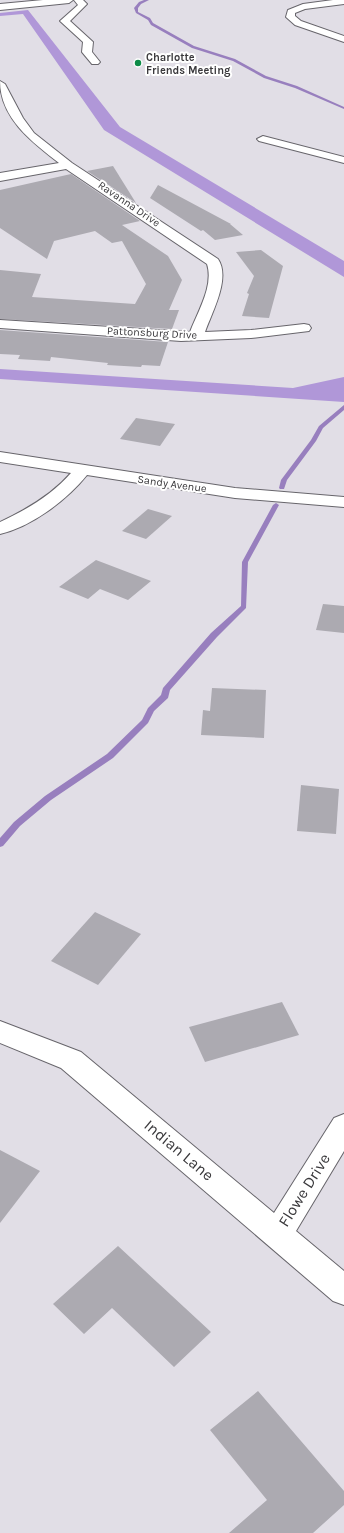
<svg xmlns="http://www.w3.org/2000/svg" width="344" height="1533" font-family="Karla,sans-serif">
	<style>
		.forest { fill: #b097d8 }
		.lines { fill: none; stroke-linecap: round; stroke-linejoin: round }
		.stream { fill: #987fbe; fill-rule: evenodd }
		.building { fill: #acaab1 }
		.minor-casing { stroke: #67656b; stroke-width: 2 }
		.minor { fill: #fff; fill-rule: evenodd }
		.poi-dot { fill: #0c8b47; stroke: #fff; stroke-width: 1.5 }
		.labels { text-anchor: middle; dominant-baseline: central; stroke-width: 4; stroke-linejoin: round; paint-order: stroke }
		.far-poi-label { font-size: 11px; font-weight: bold; fill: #3a393c; stroke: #fff; text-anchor: start }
		.far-street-label { font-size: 11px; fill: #3a393c; stroke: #fff }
		.near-street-label { font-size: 16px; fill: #3a393c; stroke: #fff }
	</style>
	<rect width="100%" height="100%" fill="#e1dee6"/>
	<!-- forest -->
	<g class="forest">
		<path d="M28,10L120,127L344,261V277L104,130L23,14L0,16V13Z"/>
		<path d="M0,369L293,388L344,377V402L0,379Z"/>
	</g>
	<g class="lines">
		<!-- stream -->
		<g class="stream">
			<path d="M144,0H149L141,4L138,8V12L150,18L153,23L194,46L235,59L266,76L297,86L344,107V109L295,88L264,78L233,61L192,48L151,25L148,20L136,13L134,8L139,2Z"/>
			<path d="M344,405V410L323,428L316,441L287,480L284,489H280L279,488L281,480L311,440L319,426Z"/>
			<path d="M276,503L279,505L248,562L246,608L217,637L170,690L168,698L154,711L148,723L113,758L51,800L20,826L3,846L0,847V838L14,822L45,796L107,754L142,720L148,708L161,695L163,688L211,633L241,606L242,562L273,505Z"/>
		</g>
	</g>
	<!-- building -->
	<g class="building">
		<path d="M113,166L136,203L87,171Z"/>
		<path d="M71,174L140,221L122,225L168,256L182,280L169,310H179L172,329L0,319V270L41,274L32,297L135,304L146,284L122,241L112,243L95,231L54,241L47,259L0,228V190Z"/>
		<path d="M158,185L231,224H230L243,235L215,240L203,230L201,231L150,198Z"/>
		<path d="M261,250L283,266L269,318L242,316L249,294L247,293L254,276L236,252Z"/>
		<path d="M0,330L168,342L160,366L142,365L141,367L107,365L108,363L51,357L50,361L18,359L20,355L0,354Z"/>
		<path d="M136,418L175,424L160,446L120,439Z"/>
		<path d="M148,509L172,516L146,539L122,531Z"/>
		<path d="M96,560L151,581L128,600L100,589L88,599L59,587Z"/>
		<path d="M323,604L344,606V633L316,630Z"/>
		<path d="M212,688L266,690L264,738L201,735L203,710L210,711Z"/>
		<path d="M301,785L339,789L336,834L297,831Z"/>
		<path d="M95,912L141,934L98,985L51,961Z"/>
		<path d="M282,1002L299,1035L205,1062L189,1027Z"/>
		<path d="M0,1150L40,1171L0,1223Z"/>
		<path d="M118,1246L211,1332L174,1367L112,1308L84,1334L53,1304Z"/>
		<path d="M258,1391L344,1491V1505L313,1533H229L267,1500L210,1430Z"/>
	</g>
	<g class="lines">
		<defs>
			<g id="minor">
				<path d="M43,0H73L69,3L0,10V4Z"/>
				<path d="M74,0H83L87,4L70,21L93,42L92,52L100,62L98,64H92L82,52L83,42L60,21L78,5Z"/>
				<path d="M333,0H344V4L305,9L295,13V16L301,21L344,36V42L295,25L286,17L288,10L303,4Z"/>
				<path d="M0,81L5,84L23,118L34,133L72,163L218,259C231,278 212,312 205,332L251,330L304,324L309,325L311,328L309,331L251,338L181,341L0,328V320L190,332C198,311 214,286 207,264L66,169L0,181V173L59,163C32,142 0,118 0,81Z"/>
				<path d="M263,136L344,157V163L259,141L257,139Z"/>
				<path d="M0,452L235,488L344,497V507L235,498L87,475C67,500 31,527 0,534V522C26,510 52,495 71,473L0,462Z"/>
				<path d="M0,1021L81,1052L274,1213L334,1118L344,1114V1151L296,1231L344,1271V1305L333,1301L61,1068L0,1043Z"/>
			</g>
		</defs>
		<!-- minor casing -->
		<use href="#minor" class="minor-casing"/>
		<!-- minor -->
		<use href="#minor" class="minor"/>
	</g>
	<!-- markers -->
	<circle class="poi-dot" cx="138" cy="63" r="4"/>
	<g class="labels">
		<!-- far-poi labels -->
		<g class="far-poi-label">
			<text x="146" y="57">Charlotte<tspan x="146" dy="13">Friends Meeting</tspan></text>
		</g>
		<!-- far-street labels -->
		<g class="far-street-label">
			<text transform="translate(129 204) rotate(34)">Ravanna Drive</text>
			<text transform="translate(152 333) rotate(3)">Pattonsburg Drive</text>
			<text transform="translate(172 484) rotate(8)">Sandy Avenue</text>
		</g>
		<!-- near-street labels -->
		<g class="near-street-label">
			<text transform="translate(179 1150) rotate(40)">Indian Lane</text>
			<text transform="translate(304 1190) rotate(-58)">Flowe Drive</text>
		</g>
	</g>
</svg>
